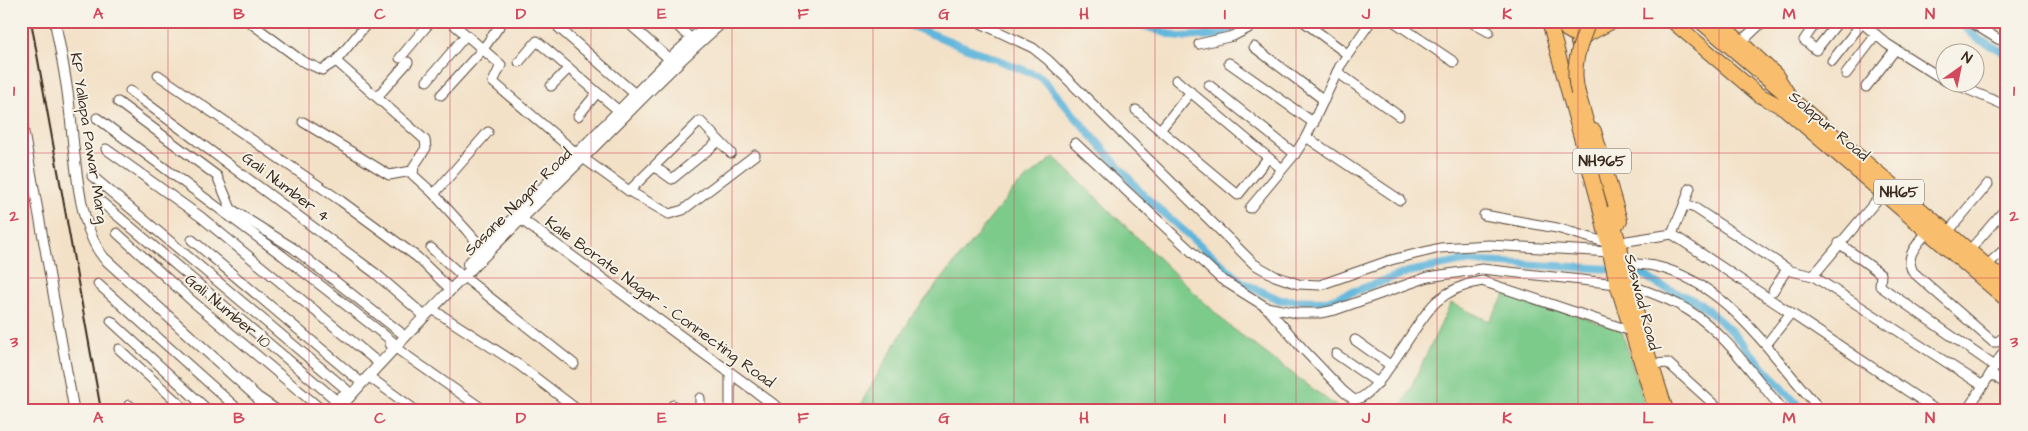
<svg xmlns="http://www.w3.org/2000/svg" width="2028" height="431" font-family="'Architects Daughter',sans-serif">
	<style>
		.green { fill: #7dcb8b; stroke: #5c7a54 }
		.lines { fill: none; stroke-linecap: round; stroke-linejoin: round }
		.canal { stroke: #5eb5db; stroke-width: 8 }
		.minor-tunnel { stroke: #cebca5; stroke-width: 9; stroke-dasharray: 9 4.5; stroke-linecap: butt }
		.minor-casing { stroke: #574537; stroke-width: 11 }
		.tertiary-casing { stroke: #574537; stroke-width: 12 }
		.primary-casing { stroke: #574537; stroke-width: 16 }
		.trunk-casing { stroke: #574537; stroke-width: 16 }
		.minor { stroke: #fff; stroke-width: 9 }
		.tertiary { stroke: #fff; stroke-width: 10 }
		.primary { stroke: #f9be6d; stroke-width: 14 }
		.trunk { stroke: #f9be6d; stroke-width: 14 }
		.rail { stroke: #3b2a1e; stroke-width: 2 }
		.trunk-bridge-casing { stroke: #574537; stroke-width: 16; stroke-linecap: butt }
		.trunk-bridge { stroke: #f9be6d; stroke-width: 14 }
		.grid { fill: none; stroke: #d1495b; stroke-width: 1; stroke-opacity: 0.55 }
		.labels { text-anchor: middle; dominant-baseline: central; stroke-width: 4; stroke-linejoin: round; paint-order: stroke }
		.shield { fill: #f7f3e8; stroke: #73665b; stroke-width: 1 }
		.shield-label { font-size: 15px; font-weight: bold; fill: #3b2a1e }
		.street-label { font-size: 16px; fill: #3b2a1e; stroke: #f7f3e8 }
		.neatline { fill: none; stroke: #d1495b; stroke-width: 2 }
		.grid-label { font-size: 16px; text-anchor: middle; font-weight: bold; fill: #d1495b }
	</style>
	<rect width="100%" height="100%" fill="#f7f3e8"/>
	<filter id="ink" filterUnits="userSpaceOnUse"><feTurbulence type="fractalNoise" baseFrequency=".02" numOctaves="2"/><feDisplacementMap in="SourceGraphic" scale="10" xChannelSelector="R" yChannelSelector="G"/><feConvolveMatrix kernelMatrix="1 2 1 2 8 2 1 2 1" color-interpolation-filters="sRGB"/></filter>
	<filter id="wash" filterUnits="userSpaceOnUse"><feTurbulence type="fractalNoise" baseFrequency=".0096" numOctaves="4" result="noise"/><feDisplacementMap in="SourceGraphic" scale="20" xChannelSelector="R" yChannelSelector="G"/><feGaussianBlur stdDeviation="1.12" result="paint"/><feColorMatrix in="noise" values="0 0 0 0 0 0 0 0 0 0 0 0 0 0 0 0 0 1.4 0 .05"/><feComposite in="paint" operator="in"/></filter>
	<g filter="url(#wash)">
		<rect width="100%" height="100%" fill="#f3e1c7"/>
		<!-- green -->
		<g class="green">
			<path d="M1054,157L1228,325L1341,410H857L912,316L1015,188Z"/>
			<path d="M1508,291L1622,331L1646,410H1400L1451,303L1489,321Z"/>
		</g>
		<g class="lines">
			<!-- canal -->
			<g class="canal">
				<path d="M899,21L1041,77L1144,196L1243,283L1280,300L1327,301L1408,272L1464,261L1630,270L1644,275L1657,284L1701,304L1732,332L1802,410"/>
				<path d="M1130,21L1178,37L1220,35L1243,21"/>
				<path d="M1958,21L1978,39L2007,54"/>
			</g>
		</g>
	</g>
	<g filter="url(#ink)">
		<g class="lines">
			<!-- minor-tunnel -->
			<path class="minor-tunnel" d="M21,23L27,21"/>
			<defs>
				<g id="minor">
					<path d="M248,21L302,61L322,70L336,61L369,21"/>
					<path d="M450,21L501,65L493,82L576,153L629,191L669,214L683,210L755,155"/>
					<path d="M626,21L675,64"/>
					<path d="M672,21L696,43"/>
					<path d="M976,21L1033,48L1048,60L1254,264L1275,276L1298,284L1320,285L1391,260L1440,248L1489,245L1611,252"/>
					<path d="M1303,21L1347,54"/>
					<path d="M1393,21L1454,62"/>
					<path d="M1469,21L1489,32"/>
					<path d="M1817,21L1804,40L1816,50L1839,21"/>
					<path d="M1860,21L1887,44L1946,81"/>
					<path d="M1969,21L1998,39L2007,42"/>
					<path d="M559,28L635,94"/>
					<path d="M1199,44L1233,36L1262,21"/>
					<path d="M1254,47L1324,100"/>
					<path d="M400,58L431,21"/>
					<path d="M336,61L425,140L426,148L414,166L413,175L434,194L487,253"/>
					<path d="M1832,61L1862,23"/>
					<path d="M519,62L537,41L619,111"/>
					<path d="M1229,63L1314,123"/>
					<path d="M1337,72L1399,116"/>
					<path d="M1846,74L1876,35"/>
					<path d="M158,75L341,201L417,257L446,285"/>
					<path d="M1176,80L1282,169"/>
					<path d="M427,81L466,35"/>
					<path d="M1950,82L2007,106"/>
					<path d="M1209,85L1295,154"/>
					<path d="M551,86L569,68"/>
					<path d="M1866,87L1895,50"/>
					<path d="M130,91L375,273L420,312"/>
					<path d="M441,95L483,49L503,21"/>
					<path d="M377,97L408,62"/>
					<path d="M118,102L217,176L231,209L293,248L400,332"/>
					<path d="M1136,110L1238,195L1268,158"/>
					<path d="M21,116L74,410"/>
					<path d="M578,116L597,93"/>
					<path d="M97,118L283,256L392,341"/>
					<path d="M303,122L389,175L412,171"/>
					<path d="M1160,130L1191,92"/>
					<path d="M1306,137L1400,200"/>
					<path d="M1075,143L1221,279L1266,307L1297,313H1320L1335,310L1428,277L1482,269L1617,284"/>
					<path d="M106,149L201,217L375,360"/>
					<path d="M655,167L672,179L719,141"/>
					<path d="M92,176L347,390"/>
					<path d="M629,191L700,121L731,153"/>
					<path d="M434,194L488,132"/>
					<path d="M100,201L337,401"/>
					<path d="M1684,205L1690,188"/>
					<path d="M1250,208L1295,154L1306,137L1340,66L1371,21"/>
					<path d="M1484,215L1557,228L1608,243"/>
					<path d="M1927,232C1917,245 1904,256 1913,272L1993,342H1997L2007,335"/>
					<path d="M117,233L191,300L322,410"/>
					<path d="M1947,233L1988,184"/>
					<path d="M192,240L357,379"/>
					<path d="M1627,241L1672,234"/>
					<path d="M1839,243L1881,274L1880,286L1996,367"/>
					<path d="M431,248L459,273"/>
					<path d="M1969,251L2007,207"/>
					<path d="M1624,263C1634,264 1644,264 1654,266C1729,282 1772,358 1821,410"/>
					<path d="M1986,266L2007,247"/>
					<path d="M1813,276L1882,194"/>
					<path d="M464,277L574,364"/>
					<path d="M98,284L239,410"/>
					<path d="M1629,285C1650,292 1670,299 1688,310C1727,334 1753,376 1783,410"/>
					<path d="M1773,291L1787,269"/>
					<path d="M1266,307L1302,348L1343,391L1354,400C1379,398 1415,320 1437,301C1450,290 1465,284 1482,281L1631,331"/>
					<path d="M432,309L519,365L578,410"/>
					<path d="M111,321L208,410"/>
					<path d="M1355,340L1390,365"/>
					<path d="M390,344L484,410"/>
					<path d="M1766,345L1790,314"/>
					<path d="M119,349L186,410"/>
					<path d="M1336,354L1378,383"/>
					<path d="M1651,364L1668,363L1720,410"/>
					<path d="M730,373V410"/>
					<path d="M1992,374L2007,385"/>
					<path d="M368,376L415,410"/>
					<path d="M700,398V410"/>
					<path d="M129,405L134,410"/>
					<path d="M673,410V405"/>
					<path d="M1936,410L1672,234L1684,205L1695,208L1791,271L1813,276L1983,386L2007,346"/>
					<path d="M1967,410L1983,386"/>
				</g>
				<g id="tertiary">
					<path d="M55,21C60,49 66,76 69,104C75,149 76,224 104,258L257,397L265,410"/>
					<path d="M1741,42L1763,21"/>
					<path d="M521,219L781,410"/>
					<path d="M468,264L670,59L711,21"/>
					<path d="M260,399L276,410"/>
					<path d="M329,410L342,396"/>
					<path d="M338,410C416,322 500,240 583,158C630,111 674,64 724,21"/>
				</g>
				<path id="primary" d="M1718,21L1776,75L1788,94"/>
				<g id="trunk">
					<path d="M1549,21L1599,203L1617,284L1656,410"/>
					<path d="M1561,21L1567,30L1581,38"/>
					<path d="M1672,21L1759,95L1784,108L2007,300"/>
					<path d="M1700,21L2007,283"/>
					<path d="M1578,43L1581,38L1613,21"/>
					<path d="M1578,93L1592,142"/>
					<path d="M1594,131L1620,221"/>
					<path d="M1611,213L1644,342L1666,410"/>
				</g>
			</defs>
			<!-- minor casing -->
			<use href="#minor" class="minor-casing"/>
			<!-- tertiary casing -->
			<use href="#tertiary" class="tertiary-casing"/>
			<!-- primary casing -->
			<use href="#primary" class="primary-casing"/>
			<!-- trunk casing -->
			<use href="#trunk" class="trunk-casing"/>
			<!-- minor -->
			<use href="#minor" class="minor"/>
			<!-- tertiary -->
			<use href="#tertiary" class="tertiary"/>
			<!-- primary -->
			<use href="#primary" class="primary"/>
			<!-- trunk -->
			<use href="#trunk" class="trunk"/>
			<!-- rail -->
			<path class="rail" d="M31,21L101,410"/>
			<defs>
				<path id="trunk-bridge" d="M1578,93C1571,66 1579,47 1589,21"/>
			</defs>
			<!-- trunk-bridge casing -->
			<use href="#trunk-bridge" class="trunk-bridge-casing"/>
			<!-- trunk-bridge -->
			<use href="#trunk-bridge" class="trunk-bridge"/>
		</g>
	</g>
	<!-- grid -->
	<path class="grid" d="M168,21V410M309,21V410M450,21V410M591,21V410M732,21V410M873,21V410M1014,21V410M1155,21V410M1296,21V410M1437,21V410M1578,21V410M1719,21V410M1860,21V410M21,153H2007M21,278H2007"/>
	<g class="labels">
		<!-- shield labels -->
		<g class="shield">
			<rect x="1573" y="148.5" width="58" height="25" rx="4"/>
			<rect x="1874" y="179.5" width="50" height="25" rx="4"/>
		</g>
		<g class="shield-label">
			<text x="1602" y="161">NH965</text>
			<text x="1899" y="192">NH65</text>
		</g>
		<!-- street labels -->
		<g class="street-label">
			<text transform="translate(1829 126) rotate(40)">Solapur Road</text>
			<text transform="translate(89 138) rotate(81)">KP Yallapa Pawar Marg</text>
			<text transform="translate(286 187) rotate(37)">Gali Number 4</text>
			<text transform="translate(518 202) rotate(-45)">Sasane Nagar Road</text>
			<text transform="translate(660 302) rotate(36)">Kale Borate Nagar - Connecting Road</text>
			<text transform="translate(1642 302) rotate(75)">Saswad Road</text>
			<text transform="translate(228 311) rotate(40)">Gali Number 10</text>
		</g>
	</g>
	<!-- margin -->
	<rect width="2028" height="431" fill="none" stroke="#f7f3e8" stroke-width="55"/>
	<!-- north arrow -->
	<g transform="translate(1960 68) rotate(33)"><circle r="24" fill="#f7f3e8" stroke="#aca397"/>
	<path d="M0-4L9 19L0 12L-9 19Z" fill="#d1495b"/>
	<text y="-8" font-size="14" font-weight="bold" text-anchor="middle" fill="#3b2a1e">N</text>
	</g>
	<rect x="28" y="28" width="1972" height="376" class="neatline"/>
	<g class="grid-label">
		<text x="98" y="19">A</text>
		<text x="239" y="19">B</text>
		<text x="380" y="19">C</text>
		<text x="521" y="19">D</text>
		<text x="662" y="19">E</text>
		<text x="803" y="19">F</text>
		<text x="944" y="19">G</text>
		<text x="1084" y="19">H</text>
		<text x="1225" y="19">I</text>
		<text x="1366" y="19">J</text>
		<text x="1507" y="19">K</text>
		<text x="1648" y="19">L</text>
		<text x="1789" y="19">M</text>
		<text x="1930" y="19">N</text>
		<text x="14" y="96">1</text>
		<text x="2014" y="96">1</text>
		<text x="14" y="221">2</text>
		<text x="2014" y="221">2</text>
		<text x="14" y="347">3</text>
		<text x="2014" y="347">3</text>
		<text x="98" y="423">A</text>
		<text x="239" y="423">B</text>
		<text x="380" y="423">C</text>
		<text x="521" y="423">D</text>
		<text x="662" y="423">E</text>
		<text x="803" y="423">F</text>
		<text x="944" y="423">G</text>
		<text x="1084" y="423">H</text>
		<text x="1225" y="423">I</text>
		<text x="1366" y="423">J</text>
		<text x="1507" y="423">K</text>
		<text x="1648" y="423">L</text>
		<text x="1789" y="423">M</text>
		<text x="1930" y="423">N</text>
	</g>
</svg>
